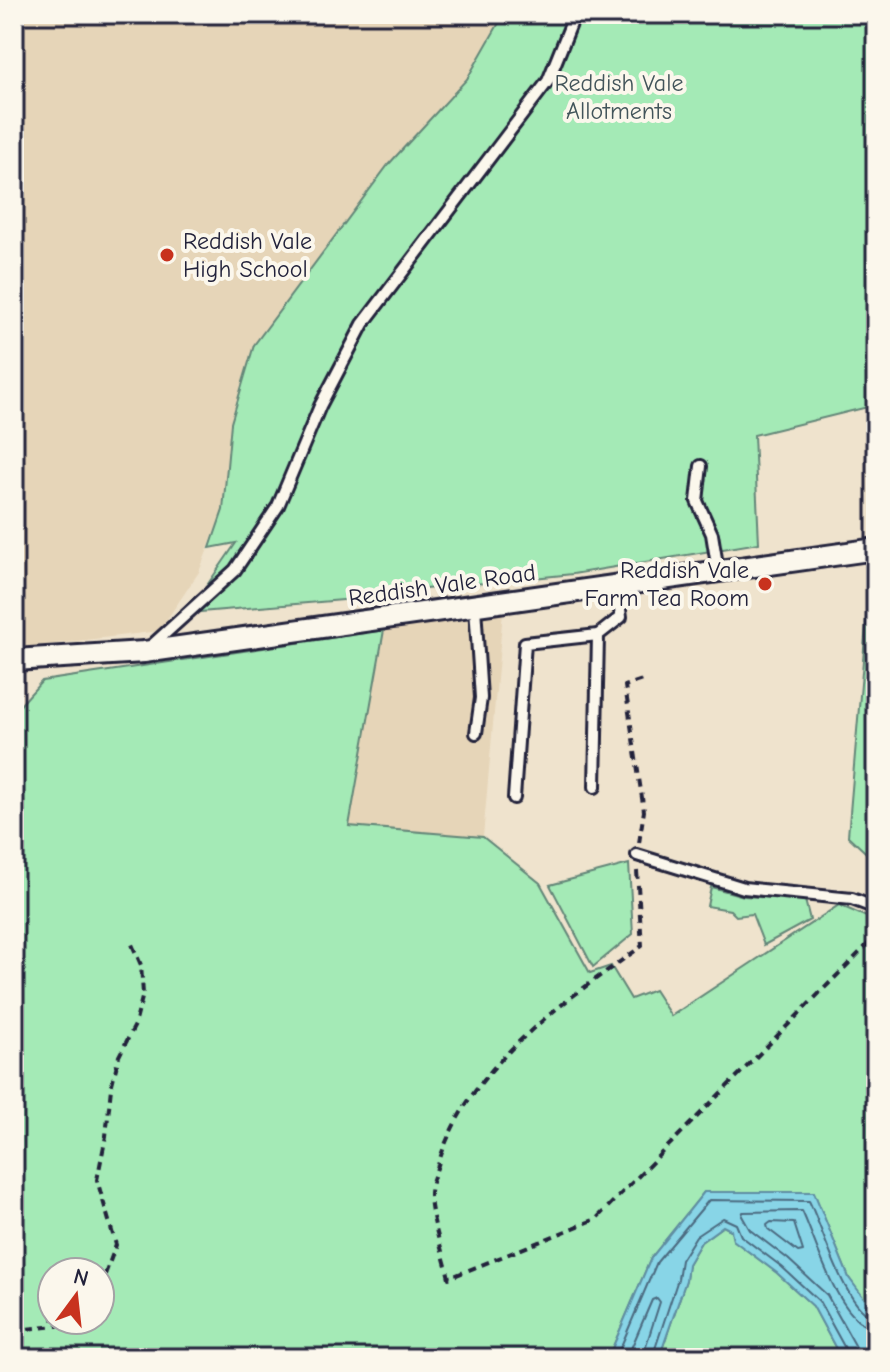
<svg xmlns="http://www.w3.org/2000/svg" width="890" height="1372" font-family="'Comic Neue',sans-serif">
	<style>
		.built { fill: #e6d5b8 }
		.green { fill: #a4eab6; stroke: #638678; stroke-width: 2; fill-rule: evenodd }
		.water { fill: #88d5e7; stroke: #5f8da2; stroke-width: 2 }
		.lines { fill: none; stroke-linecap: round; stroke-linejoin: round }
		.shore { stroke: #4b6a80; stroke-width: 2 }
		.service-casing { stroke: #22223b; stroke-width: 16 }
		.minor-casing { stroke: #22223b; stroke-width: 26 }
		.path { stroke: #22223b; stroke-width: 4; stroke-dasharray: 8 6; stroke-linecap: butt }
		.service { stroke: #fbf7ec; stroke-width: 10 }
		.minor { stroke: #fbf7ec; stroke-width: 20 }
		.poi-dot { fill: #c8321e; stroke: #fbf7ec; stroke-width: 3 }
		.labels { text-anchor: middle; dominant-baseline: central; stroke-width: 8; stroke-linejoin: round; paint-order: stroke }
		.park-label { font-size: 24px; fill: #42545a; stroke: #fbf7ec }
		.poi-label { font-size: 24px; fill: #22223b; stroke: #fbf7ec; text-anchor: start }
		.street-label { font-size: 24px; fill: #22223b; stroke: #fbf7ec }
	</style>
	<rect width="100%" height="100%" fill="#efe3cd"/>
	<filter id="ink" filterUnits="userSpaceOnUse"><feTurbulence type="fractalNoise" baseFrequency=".0125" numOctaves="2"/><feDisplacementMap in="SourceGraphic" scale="16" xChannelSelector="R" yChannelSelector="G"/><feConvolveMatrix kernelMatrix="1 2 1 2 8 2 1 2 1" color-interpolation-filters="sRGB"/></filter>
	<g filter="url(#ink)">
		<!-- built -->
		<g class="built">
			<path d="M14,14H504L467,79L254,345L231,423L223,510L199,572L159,631L14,649Z"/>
			<path d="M503,611L483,837L349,826L384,630Z"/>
		</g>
		<!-- green -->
		<g class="green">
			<path d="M504,14H876V405L754,435L759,543L573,574L405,591L379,597L188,613L236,543L210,548L223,510L231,423L254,345L388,165L467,79Z"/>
			<path d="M872,555H876V862L848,836Z"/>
			<path d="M384,630L349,826L483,837L540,883L590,973L611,966L631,999L654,990L671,1016L839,905L876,921V1317L849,1278L814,1193L704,1192L651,1258L608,1358H14V712L42,681ZM52,1272H100V1320H52Z"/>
			<path d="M629,864L633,934L593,967L550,885Z"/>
			<path d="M711,887L744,896L805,900L810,920L764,945L752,914L736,916L730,910L707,906Z"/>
			<path d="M723,1226L731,1230L733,1240L777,1273L813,1306L841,1358H659L686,1280L688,1264L701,1242Z"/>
		</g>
		<!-- water -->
		<path class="water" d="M704,1192H814L849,1278L876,1314V1358H841L813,1306L777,1273L733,1240L731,1230L723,1226L701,1242L688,1264L686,1280L659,1358H608L651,1258Z"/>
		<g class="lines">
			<!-- shore -->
			<g class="shore">
				<path d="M771,1222L794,1223L803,1251L798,1252L768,1229L767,1225Z"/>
				<path d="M616,1358L657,1262L709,1200L809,1201C822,1226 846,1314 876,1318"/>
				<path d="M627,1358L652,1300L657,1298L660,1302L642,1358"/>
				<path d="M652,1358L678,1279L681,1260L696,1236L723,1218L736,1224L741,1236L782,1267L819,1301L847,1352L848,1358"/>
				<path d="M858,1358L856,1347L827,1295L788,1259L750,1230L742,1216L743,1212L802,1211C816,1240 839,1326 876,1328"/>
			</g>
			<defs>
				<g id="service">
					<path d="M701,466L697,501L712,534L718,571"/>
					<path d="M475,607L481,698L476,733"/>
					<path d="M149,648L235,570L278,506L320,406L363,324L548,81L575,14"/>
					<path d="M595,787L598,635L621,617L617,587"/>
					<path d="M514,798L525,643L598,635"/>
					<path d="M637,855L744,888L852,899L876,908"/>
				</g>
				<path id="minor" d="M14,660L144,652L876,549"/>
			</defs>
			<!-- service casing -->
			<use href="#service" class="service-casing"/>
			<!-- minor casing -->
			<use href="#minor" class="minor-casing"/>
			<!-- path -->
			<g class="path">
				<path d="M639,843L644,811L625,686L642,680"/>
				<path d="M637,871L642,946C562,1003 467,1066 438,1165C435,1174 430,1185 430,1194C430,1216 444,1255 449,1278L596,1219L876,936"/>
				<path d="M100,1288L116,1245L97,1180L106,1136L111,1088L119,1056L135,1025L143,994L141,965L131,942"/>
				<path d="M14,1330L57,1326L72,1320"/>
			</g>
			<!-- service -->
			<use href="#service" class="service"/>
			<!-- minor -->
			<use href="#minor" class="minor"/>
		</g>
	</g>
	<!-- markers -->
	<g class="poi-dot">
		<circle cx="167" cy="255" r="8"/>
		<circle cx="765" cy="584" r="8"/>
	</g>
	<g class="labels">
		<!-- park labels -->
		<g class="park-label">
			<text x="619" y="83">Reddish Vale<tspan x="619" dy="28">Allotments</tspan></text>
		</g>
		<!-- poi labels -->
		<g class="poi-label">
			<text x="183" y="241">Reddish Vale<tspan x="183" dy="28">High School</tspan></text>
			<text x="749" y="570" text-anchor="end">Reddish Vale<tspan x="749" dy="28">Farm Tea Room</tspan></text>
		</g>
		<!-- street labels -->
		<g class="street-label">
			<text transform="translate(442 585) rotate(-8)">Reddish Vale Road</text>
		</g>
	</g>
	<!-- margin -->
	<rect width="890" height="1372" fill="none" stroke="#fbf7ec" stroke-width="48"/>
	<rect x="24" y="24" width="842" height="1324" fill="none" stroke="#22223b" stroke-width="3" filter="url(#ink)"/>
	<!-- north arrow -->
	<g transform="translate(76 1296) rotate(15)"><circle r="38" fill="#fbf7ec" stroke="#a4a2a5" stroke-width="2"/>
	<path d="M0-6L14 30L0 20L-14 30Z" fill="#c8321e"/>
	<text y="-12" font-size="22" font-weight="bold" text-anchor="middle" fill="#22223b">N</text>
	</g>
</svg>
